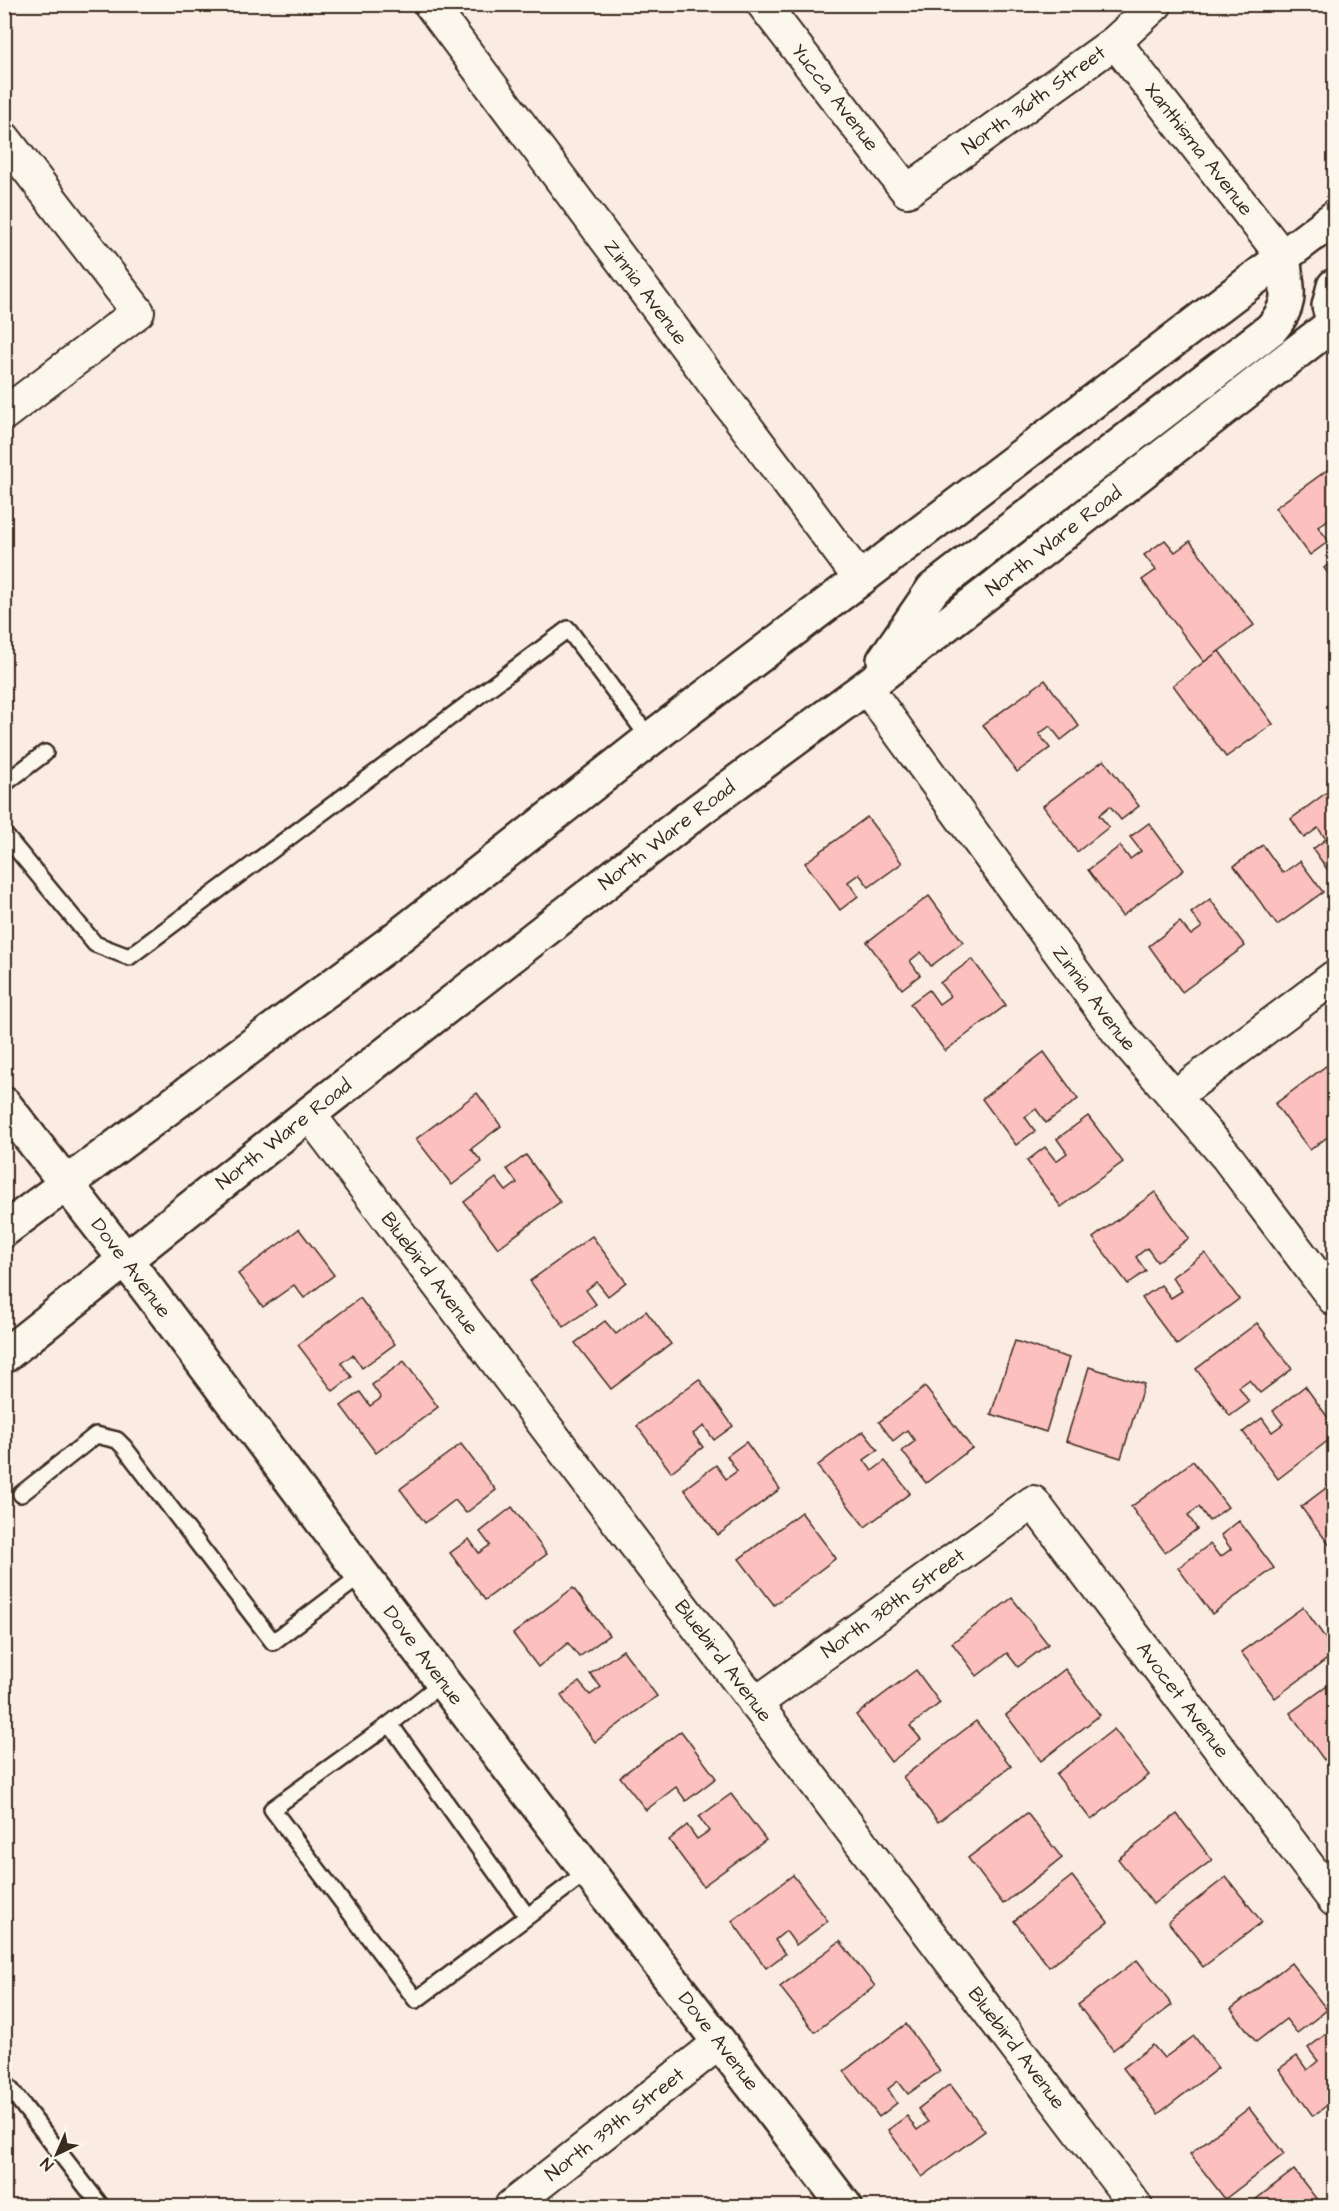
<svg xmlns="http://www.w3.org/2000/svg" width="1339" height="2211" font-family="'Architects Daughter',sans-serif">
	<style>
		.building { fill: #fcc0be; stroke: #3b2a1e; stroke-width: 1.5 }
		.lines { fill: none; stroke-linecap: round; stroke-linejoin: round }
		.service-casing { stroke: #3b2a1e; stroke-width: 20 }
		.minor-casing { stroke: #3b2a1e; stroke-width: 36 }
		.tertiary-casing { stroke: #3b2a1e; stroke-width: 38 }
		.secondary-casing { stroke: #3b2a1e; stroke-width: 38 }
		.service { stroke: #fbf7ec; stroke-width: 15 }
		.minor { stroke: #fbf7ec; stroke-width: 32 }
		.tertiary { stroke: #fbf7ec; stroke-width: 33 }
		.secondary { stroke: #fbf7ec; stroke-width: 33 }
		.labels { text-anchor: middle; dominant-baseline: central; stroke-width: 4.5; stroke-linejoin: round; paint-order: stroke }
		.street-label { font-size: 20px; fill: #3b2a1e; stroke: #fbf7ec }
	</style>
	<rect width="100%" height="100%" fill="#fbece3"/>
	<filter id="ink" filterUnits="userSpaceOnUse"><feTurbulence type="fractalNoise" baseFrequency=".0167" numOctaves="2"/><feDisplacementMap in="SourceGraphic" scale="12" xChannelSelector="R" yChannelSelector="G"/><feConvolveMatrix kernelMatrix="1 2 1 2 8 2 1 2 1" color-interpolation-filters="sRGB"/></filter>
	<g filter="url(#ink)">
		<!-- building -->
		<g class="building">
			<path d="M1334,465V526L1329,519L1318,527L1329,541L1310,555L1275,508Z"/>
			<path d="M1165,540L1175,552L1190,541L1254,625L1204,662L1142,580L1156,570L1144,555Z"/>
			<path d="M1334,560V582L1324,568Z"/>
			<path d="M1219,651L1273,724L1226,757L1173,685Z"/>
			<path d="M1045,680L1079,726L1061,740L1050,726L1039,734L1050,748L1017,772L983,725Z"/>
			<path d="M1104,760L1139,806L1121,820L1110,806L1099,815L1109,827L1077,852L1043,806Z"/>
			<path d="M1334,787V879L1313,849L1326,839L1318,828L1304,838L1291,819Z"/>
			<path d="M867,817L902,863L869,887L859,874L848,882L858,896L840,910L805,863Z"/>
			<path d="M1149,823L1184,870L1122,916L1088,870L1120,846L1130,859L1141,851L1130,837Z"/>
			<path d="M1263,845L1283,873L1300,861L1323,892L1277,925L1234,866Z"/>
			<path d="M929,896L963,942L931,966L921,952L910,961L920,975L902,989L867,942Z"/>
			<path d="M1210,899L1245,946L1182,992L1149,946L1180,922L1191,935L1202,927L1191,913Z"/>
			<path d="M972,959L1006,1005L945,1051L910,1004L929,990L939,1004L950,996L940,983Z"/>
			<path d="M1044,1052L1078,1099L1046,1123L1036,1109L1025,1117L1035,1131L1016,1145L982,1099Z"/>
			<path d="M1334,1060V1111L1332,1113L1334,1117V1132L1310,1150L1275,1104Z"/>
			<path d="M477,1093L501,1126L471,1149L482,1162L452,1185L416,1139Z"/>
			<path d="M1088,1116L1123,1162L1061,1207L1027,1161L1045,1147L1056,1161L1067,1153L1057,1139Z"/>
			<path d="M526,1155L560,1202L498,1248L464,1202L496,1178L506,1191L517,1183L507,1169Z"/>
			<path d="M1155,1192L1189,1238L1157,1262L1147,1248L1136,1257L1146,1271L1128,1284L1093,1238Z"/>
			<path d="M299,1229L334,1275L304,1298L294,1285L263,1307L238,1274Z"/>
			<path d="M592,1236L626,1282L608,1296L597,1282L586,1290L596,1304L564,1327L530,1281Z"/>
			<path d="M1205,1253L1239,1299L1177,1345L1142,1298L1161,1285L1171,1298L1182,1291L1172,1277Z"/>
			<path d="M360,1298L395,1344L362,1368L353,1355L341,1363L352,1377L333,1391L298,1345Z"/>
			<path d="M646,1311L671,1344L611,1389L575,1343L605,1321L616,1334Z"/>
			<path d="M1257,1323L1292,1369L1260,1393L1249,1380L1239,1387L1249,1402L1230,1416L1196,1369Z"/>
			<path d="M1015,1341L1069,1358L1046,1432L991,1414Z"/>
			<path d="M404,1361L438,1407L376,1453L341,1406L360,1392L370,1406L381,1398L372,1385Z"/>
			<path d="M1089,1367L1144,1384L1121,1458L1066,1441Z"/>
			<path d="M699,1379L733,1426L714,1440L704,1426L693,1434L703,1447L671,1472L637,1426Z"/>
			<path d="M1305,1386L1334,1426V1436L1278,1479L1243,1432L1262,1418L1272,1432L1283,1424L1273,1411Z"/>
			<path d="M925,1387L972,1448L926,1483L902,1451L915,1441L907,1430L893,1441L879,1422Z"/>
			<path d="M863,1431L878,1450L864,1460L872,1471L885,1461L910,1493L865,1527L817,1466Z"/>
			<path d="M746,1442L780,1489L718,1535L684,1489L716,1465L726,1479L737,1471L727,1456Z"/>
			<path d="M461,1444L496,1490L466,1513L455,1500L425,1523L400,1489Z"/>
			<path d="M1193,1461L1228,1507L1209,1521L1199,1507L1188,1515L1197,1529L1165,1552L1131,1507Z"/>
			<path d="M1334,1482V1551L1301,1507Z"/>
			<path d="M512,1507L547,1554L485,1600L450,1553L469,1539L479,1553L490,1545L480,1532Z"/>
			<path d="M801,1512L836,1558L774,1605L739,1559Z"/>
			<path d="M1239,1521L1274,1568L1212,1614L1178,1568L1210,1544L1220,1557L1231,1549L1221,1535Z"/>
			<path d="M573,1588L609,1635L579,1657L568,1643L538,1667L513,1634Z"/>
			<path d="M1012,1598L1048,1644L1018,1667L1007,1653L977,1676L952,1643Z"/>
			<path d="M1303,1607L1334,1650V1654L1275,1698L1241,1652Z"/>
			<path d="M623,1650L657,1696L595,1742L561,1696L579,1682L590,1695L601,1687L590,1674Z"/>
			<path d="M1065,1669L1100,1715L1041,1761L1006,1715Z"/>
			<path d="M916,1670L940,1703L910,1726L921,1739L891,1762L856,1715Z"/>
			<path d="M1334,1681V1752L1324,1760L1290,1713Z"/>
			<path d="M976,1721L1011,1766L938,1822L903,1777Z"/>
			<path d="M1114,1729L1149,1775L1091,1820L1056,1774Z"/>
			<path d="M681,1731L716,1778L686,1801L676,1787L646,1810L620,1777Z"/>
			<path d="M731,1794L766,1840L703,1886L669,1840L687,1825L697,1839L709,1831L699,1817Z"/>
			<path d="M1027,1813L1062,1858L1003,1904L968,1858Z"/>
			<path d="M1177,1814L1212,1860L1153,1904L1118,1859Z"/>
			<path d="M793,1875L828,1921L796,1945L786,1931L775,1940L785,1954L766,1968L732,1921Z"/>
			<path d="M1072,1876L1108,1922L1049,1967L1014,1921Z"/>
			<path d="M1226,1877L1262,1922L1203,1967L1168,1922Z"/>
			<path d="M840,1941L875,1986L815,2032L780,1987Z"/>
			<path d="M1137,1960L1172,2005L1113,2050L1078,2005Z"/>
			<path d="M1291,1963L1327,2010L1297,2033L1286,2019L1256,2042L1231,2009Z"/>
			<path d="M906,2024L940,2071L908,2094L898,2081L888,2089L897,2103L879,2117L844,2071Z"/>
			<path d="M1334,2028V2100L1313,2116L1279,2069L1297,2056L1307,2070L1318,2061L1308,2048Z"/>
			<path d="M1194,2036L1218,2068L1158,2114L1123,2068L1153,2045L1164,2058Z"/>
			<path d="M950,2084L985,2131L922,2177L888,2130L907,2116L917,2130L928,2122L918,2109Z"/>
			<path d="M1249,2108L1284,2154L1225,2199L1190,2154Z"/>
			<path d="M1294,2170L1322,2206H1247Z"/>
		</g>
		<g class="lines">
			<defs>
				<g id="service">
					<path d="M4,784L45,753"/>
					<path d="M4,834L95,944L129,957L568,629L650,739"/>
					<path d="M21,1494L96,1435L117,1440L124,1447L273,1642L363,1574"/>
					<path d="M443,1682L390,1724L272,1809L416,2000L588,1871"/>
					<path d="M390,1724L527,1916"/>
					<path d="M4,2081L101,2206"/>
				</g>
				<g id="minor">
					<path id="s1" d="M430,4L860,579"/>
					<path id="s2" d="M763,4L907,191L1115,42L1156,4"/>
					<path id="s3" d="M1115,42L1283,257"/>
					<path d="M4,138L138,312L4,414"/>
					<path id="s4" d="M866,687L1118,1032L1227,1157L1334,1299"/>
					<path d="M1175,1096L1334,977"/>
					<path id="s5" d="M309,1114L1136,2206"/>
					<path id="s6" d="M755,1704L1033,1502L1334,1900"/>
					<path id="s7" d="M511,2206L719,2043"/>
				</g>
				<g id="tertiary">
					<path id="s8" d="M125,1259L443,1682L845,2206"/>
				</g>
				<g id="secondary">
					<path d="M1334,324L1329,306L1334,286"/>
					<path d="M884,660L933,589L1271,329C1294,303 1287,289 1283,257"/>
					<path d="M4,1104L125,1259"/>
					<path d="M4,1230L390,943L650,739L1334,218"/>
					<path id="s9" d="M4,1356L309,1114L700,809L866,687L1334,323"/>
				</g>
			</defs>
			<!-- service casing -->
			<use href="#service" class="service-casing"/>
			<!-- minor casing -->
			<use href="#minor" class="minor-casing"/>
			<!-- tertiary casing -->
			<use href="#tertiary" class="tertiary-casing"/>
			<!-- secondary casing -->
			<use href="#secondary" class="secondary-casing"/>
			<!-- service -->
			<use href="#service" class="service"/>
			<!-- minor -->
			<use href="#minor" class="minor"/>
			<!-- tertiary -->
			<use href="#tertiary" class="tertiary"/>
			<!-- secondary -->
			<use href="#secondary" class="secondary"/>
		</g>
	</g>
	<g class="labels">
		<!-- street labels -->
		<g class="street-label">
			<text stroke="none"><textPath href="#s2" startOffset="118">Yucca Avenue</textPath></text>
			<text stroke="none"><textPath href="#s2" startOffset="392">North 36th Street</textPath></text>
			<text stroke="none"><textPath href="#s3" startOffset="136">Xanthisma Avenue</textPath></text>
			<text stroke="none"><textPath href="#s1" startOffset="360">Zinnia Avenue</textPath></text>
			<text stroke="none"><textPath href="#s9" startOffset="1329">North Ware Road</textPath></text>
			<text stroke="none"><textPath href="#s9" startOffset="843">North Ware Road</textPath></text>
			<text stroke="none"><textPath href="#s4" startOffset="386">Zinnia Avenue</textPath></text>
			<text stroke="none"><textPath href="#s9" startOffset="357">North Ware Road</textPath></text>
			<text transform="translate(131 1268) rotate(53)">Dove Avenue</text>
			<text stroke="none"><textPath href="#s5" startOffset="200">Bluebird Avenue</textPath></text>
			<text stroke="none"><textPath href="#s6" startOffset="171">North 38th Street</textPath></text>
			<text stroke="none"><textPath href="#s8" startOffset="496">Dove Avenue</textPath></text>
			<text stroke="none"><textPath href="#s5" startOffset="686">Bluebird Avenue</textPath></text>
			<text stroke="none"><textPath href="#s6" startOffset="592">Avocet Avenue</textPath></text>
			<text stroke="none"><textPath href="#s8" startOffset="982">Dove Avenue</textPath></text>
			<text stroke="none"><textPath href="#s5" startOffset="1172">Bluebird Avenue</textPath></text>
			<text stroke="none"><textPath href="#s7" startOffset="132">North 39th Street</textPath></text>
		</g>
	</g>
	<!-- margin -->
	<rect width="1339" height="2211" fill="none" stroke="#fbf7ec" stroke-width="24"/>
	<rect x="12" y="12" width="1315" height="2187" fill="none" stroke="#3b2a1e" stroke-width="2" filter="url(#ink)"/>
	<!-- north arrow -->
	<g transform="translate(57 2154) rotate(224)" stroke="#fbf7ec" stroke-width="4.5" paint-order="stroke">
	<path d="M0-4.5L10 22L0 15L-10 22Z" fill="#3b2a1e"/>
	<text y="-9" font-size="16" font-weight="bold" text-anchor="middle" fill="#3b2a1e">N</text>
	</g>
</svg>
